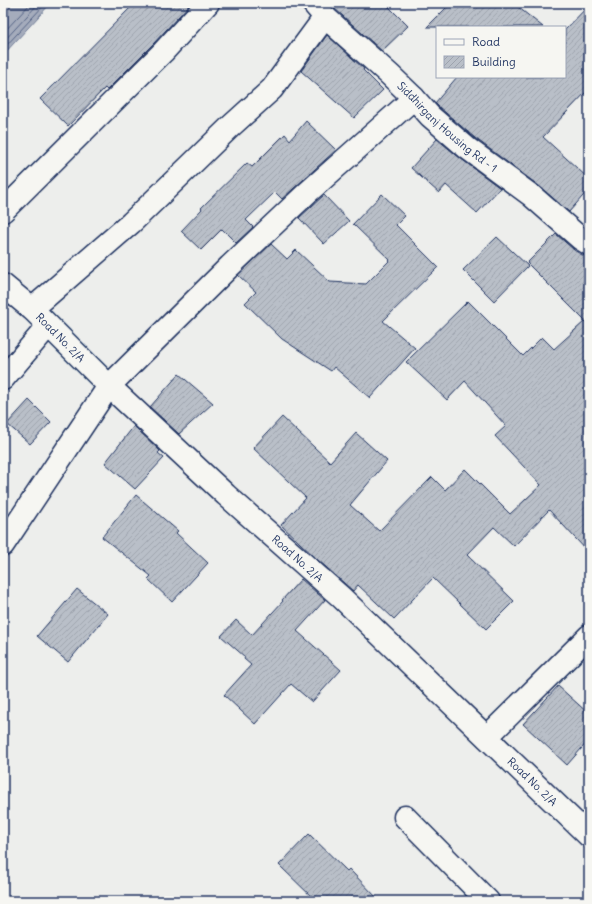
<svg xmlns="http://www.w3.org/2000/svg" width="592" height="904" font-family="Delius,sans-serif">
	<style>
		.water { fill: #a5acbc; stroke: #6e7a96 }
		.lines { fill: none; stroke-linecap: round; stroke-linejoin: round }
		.shore { stroke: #526184; stroke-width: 1 }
		.building { fill: url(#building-hatch); stroke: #1b2f5e }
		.minor-casing { stroke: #1b2f5e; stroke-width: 25 }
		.minor { stroke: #f6f6f2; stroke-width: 22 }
		.labels { text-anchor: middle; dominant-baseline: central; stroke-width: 4; stroke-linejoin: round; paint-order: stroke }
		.street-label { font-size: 11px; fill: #1b2f5e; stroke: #f6f6f2 }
	</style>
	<defs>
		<pattern id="building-hatch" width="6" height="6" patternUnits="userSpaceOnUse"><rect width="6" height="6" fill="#b9bfc8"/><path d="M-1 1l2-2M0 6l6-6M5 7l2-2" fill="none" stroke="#9ea4ae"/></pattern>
	</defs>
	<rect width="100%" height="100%" fill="#edeeec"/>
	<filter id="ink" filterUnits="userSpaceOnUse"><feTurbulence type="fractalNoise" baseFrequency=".025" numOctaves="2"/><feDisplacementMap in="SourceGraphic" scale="8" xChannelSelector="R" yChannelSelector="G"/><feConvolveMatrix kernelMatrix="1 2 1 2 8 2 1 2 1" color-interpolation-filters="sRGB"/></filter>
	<g filter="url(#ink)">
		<!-- water -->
		<path class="water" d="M3,3H51L3,55Z"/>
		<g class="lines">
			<!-- shore -->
			<g class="shore">
				<path d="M3,33L31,3"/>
				<path d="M3,42L39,3"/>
				<path d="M3,49L46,3"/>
			</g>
		</g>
		<!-- building -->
		<g class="building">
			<path d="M135,3H191L154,43L107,90L105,88L68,126L40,99Z"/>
			<path d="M329,3H385L408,26L382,51L334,8Z"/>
			<path d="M451,3H513L543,27H427Z"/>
			<path d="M589,5V89L543,137L589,179V189L569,212L539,186L475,138L439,107L435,103L457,77H565V30Z"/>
			<path d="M327,35L364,69L363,70L383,90L354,118L301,71Z"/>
			<path d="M306,121L336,150L282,199L275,192L246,220L253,227L236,243L222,229L201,250L181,231L202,209L201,208L247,163L252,167L285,134L290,140Z"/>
			<path d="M437,139L460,158L500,188L477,213L446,185L439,193L411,168Z"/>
			<path d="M382,194L405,216L396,225L438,267L383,321L415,348L370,398L334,367L331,371L282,339L245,303L256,292L238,275L271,244L287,259L296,250L330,282L366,284L390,260L353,224Z"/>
			<path d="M324,195L349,221L324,244L299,218Z"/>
			<path d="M556,234L574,250L582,255L589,256V553L549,510L514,546L494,527L467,555L514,601L486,629L433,578L394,619L358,585L353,591L318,560L281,525L306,498L253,448L282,417L330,462L356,433L387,461L350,505L379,531L432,477L445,490L465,469L510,514L541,485L495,436L506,426L465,381L447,400L406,362L468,301L523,356L542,337L554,349L585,321L527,263Z"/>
			<path d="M497,237L528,266L494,301L463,270Z"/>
			<path d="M179,374L213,403L179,434L150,407Z"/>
			<path d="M29,400L51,422L30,444L7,424Z"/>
			<path d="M134,426L160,451L158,453L164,458L135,489L105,463Z"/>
			<path d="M136,495L178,531L176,533L208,563L172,602L148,579L151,576L102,537Z"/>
			<path d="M301,579L325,600L297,631L341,670L312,702L291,684L255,724L224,695L251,665L244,659L245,657L221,636L236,620L252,635L283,601L282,600Z"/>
			<path d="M77,589L108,614L68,662L37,636Z"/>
			<path d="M558,686L589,714V740L567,765L523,724Z"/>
			<path d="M309,834L347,871L349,869L380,901H316L279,865Z"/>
		</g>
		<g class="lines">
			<defs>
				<g id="minor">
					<path id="s1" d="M313,3L325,17L390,75L414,98L430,116L467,148L532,196L581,239L589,244"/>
					<path d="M3,211L163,52L208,3"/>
					<path id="s2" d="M3,285L32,309L109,386L226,495L341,597L589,836"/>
					<path d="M32,309L131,223L230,127L272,89L325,17"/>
					<path d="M3,379L48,326"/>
					<path d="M3,545L109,386L230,266L307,193L414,98"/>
					<path d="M487,737L589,636"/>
					<path d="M405,817L488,901"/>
				</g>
			</defs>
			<!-- minor casing -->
			<use href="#minor" class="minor-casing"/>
			<!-- minor -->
			<use href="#minor" class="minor"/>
		</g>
	</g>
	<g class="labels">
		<!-- street labels -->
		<g class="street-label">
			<text stroke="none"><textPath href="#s1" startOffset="183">Siddhirganj Housing Rd - 1</textPath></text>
			<text stroke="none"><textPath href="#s2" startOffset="78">Road No. 2/A</textPath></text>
			<text stroke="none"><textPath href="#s2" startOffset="402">Road No. 2/A</textPath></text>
			<text stroke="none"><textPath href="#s2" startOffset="726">Road No. 2/A</textPath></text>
		</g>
	</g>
	<!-- margin -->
	<rect width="592" height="904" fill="none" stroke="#f6f6f2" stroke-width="16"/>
	<rect x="8" y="8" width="576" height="888" fill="none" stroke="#1b2f5e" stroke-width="1.5" filter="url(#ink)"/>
	<!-- legend -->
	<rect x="436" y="26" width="130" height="52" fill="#f6f6f2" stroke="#9ea6b7"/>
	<rect x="444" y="39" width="20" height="6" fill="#f6f6f2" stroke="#9ea6b7"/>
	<text x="472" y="46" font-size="12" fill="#1b2f5e">Road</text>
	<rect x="444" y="56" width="20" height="12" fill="url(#building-hatch)" stroke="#9ea6b7"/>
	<text x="472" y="66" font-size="12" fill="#1b2f5e">Building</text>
</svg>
